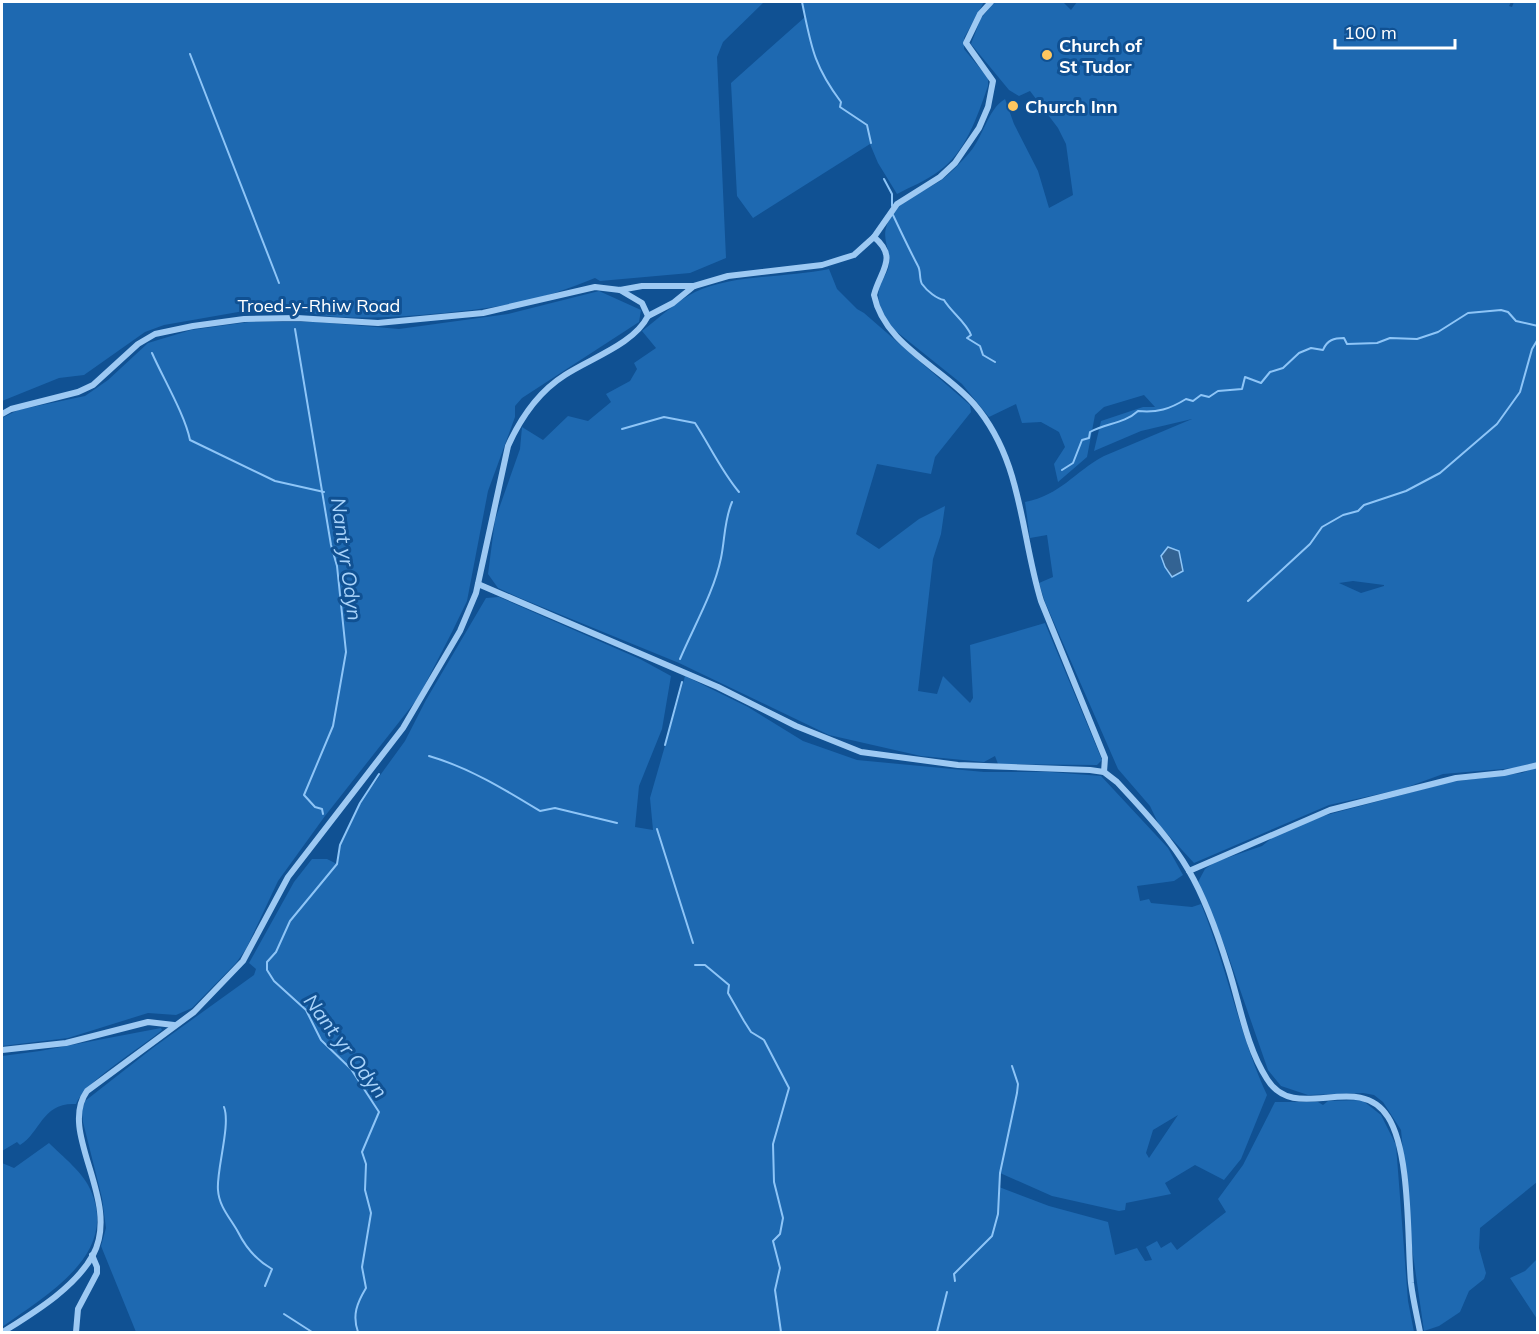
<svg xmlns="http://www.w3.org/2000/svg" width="1539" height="1334" font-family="Mulish,sans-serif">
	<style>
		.green { fill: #1e69b1; fill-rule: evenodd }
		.water { fill: #336393; stroke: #8ec5f7; stroke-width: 1.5 }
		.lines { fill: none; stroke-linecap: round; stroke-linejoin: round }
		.stream { stroke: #8ec5f7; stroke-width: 2 }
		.street { stroke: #9dc9f3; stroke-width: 6 }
		.poi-dot { fill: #ffc75f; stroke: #105193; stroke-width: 2 }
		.labels { text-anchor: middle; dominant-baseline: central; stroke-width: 6; stroke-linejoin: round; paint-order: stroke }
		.poi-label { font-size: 18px; font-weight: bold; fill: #fff; stroke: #105193; text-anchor: start }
		.street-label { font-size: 18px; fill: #fff; stroke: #105193 }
		.water-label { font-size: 20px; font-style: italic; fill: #a9d3fa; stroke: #105193 }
	</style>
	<rect width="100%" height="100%" fill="#105193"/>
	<!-- green -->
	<g class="green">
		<path d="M2,2H764L723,42L717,57L726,258L690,273L600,281L595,278C570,288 543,298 516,303C481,311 320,329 298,307L290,310L244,311L164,325L145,332L84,375L59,378L2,401Z"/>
		<path d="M802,2H984L964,38V49L988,78V86C977,117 966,152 939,171C926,181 910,187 897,194L878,163L870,144L753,218L737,196L731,83L805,17Z"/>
		<path d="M995,2H1063L1071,10L1077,2H1511L1509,6L1512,7L1514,2H1537V762L1515,768L1443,774L1402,789L1329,805L1194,863L1159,825L1150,806L1118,769L1045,602L1039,583L1053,577L1047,535L1030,538L1025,502C1061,495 1074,472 1104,456L1192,419L1141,431L1094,451L1101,421L1143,407H1155L1144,395L1104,407L1095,415L1087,457L1058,482L1054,464L1065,447L1059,432L1041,422L1022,423L1016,404L989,417L962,384L892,328C885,318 876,303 879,290C880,282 886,276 888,269C893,254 882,242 886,228C894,199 923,194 944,178C953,171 962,161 970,152C984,136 987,110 1005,99L1014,124L1038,171L1049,208L1073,195L1066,144L1058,128L1030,91L1019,96L1009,90L971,44L981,18ZM1353,581L1384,585V586L1361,593L1339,583Z"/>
		<path d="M829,269L837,289L857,309L864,313L970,405L971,412L935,457L931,474L877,464L856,534L879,549L919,519L945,506L941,534L933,559L918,691L937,694L943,676L970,703L973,698L970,645L1045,623L1102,760L1097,765L998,764L995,756L984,762L921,756L829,735L679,663L520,598L498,588L488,574L495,520L520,449L522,427L543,440L568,416L588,421L611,402L606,394L630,381L637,369L634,363L656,348L642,331C659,318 677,301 695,292C733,274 787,278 829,269Z"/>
		<path d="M599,291L641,310L639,322L522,398L515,406V417L488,491L467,601L452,632L418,698L325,816L278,881L246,949L236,963L192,1008L176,1015L148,1013L68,1038L2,1046V418L18,410L85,396L108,380L148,343L191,330L249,322H317L399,329L508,314Z"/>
		<path d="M499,597L640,659L671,676L662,729L639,786L635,827L653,830L650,798L685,676L748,707L803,741L857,760L984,772H1050L1101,776L1168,848L1183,875L1174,881L1137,886L1140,901L1149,899L1151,903L1192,907L1201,904C1227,967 1239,1034 1267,1095L1241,1159L1224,1180L1195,1165L1165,1183L1171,1194L1126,1203L1125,1210L1119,1211L1052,1196L1000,1173L999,1187L1049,1206L1108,1222L1115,1255L1137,1248L1145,1261L1152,1260L1146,1247L1157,1241L1161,1248L1171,1242L1177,1250L1226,1212L1218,1199L1243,1165L1275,1102H1318L1323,1105L1328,1101L1362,1100L1381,1115L1396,1145L1408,1301L1414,1332H136L101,1246L106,1228L102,1198L83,1122L82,1111L85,1101L154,1047L254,975L256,969L249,963L294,882L312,859H327L337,864L340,845L360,803L405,741L426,700L486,598ZM1178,1115L1149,1158L1146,1153L1153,1130Z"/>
		<path d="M1537,767V1182L1480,1228L1479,1248L1486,1273L1484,1279L1469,1291L1460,1312L1439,1326L1424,1331L1412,1248L1401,1130L1383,1102L1374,1095L1363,1093L1308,1095L1281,1086L1268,1070L1227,952L1198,882L1205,869L1215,862L1262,846L1274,836L1323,816L1450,782L1522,773Z"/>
		<path d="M161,1028L162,1030C141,1048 85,1081 76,1104C42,1102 41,1132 20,1145L17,1142L2,1151V1056L40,1051Z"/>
		<path d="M49,1143C62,1156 84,1173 91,1191C119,1255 45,1296 2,1327V1163L14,1168Z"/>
		<path d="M1537,1259H1538L1537,1319L1510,1278L1525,1271Z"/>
	</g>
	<!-- water -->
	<path class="water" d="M1168,547L1179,551L1183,571L1172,577L1165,567L1161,556Z"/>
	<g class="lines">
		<!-- stream -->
		<g class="stream">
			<path d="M802,2C811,45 813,65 841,102L840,107L867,125L871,143"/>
			<path d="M190,54L279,283"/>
			<path d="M884,179L892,194V206"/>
			<path d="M893,215C901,232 909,249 918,266C921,271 919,279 922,284C927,291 937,299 944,300C951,312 966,322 971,335L967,338L980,346L983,355L995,362"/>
			<path d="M295,329L331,545L337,566L346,652L333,726L304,795L315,807L322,809L323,814"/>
			<path d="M152,353C163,378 185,415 190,440L275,481L324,492"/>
			<path d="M622,429L664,417L695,423C710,446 722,472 739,492"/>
			<path d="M1062,470L1073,463L1082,440L1089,438L1090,432C1106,423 1124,424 1138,411C1157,413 1170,409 1186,399L1193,401L1201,395L1209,397L1218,391L1242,389L1245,377L1261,383L1270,372L1283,368L1299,353L1311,348L1323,350C1327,340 1334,338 1344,338L1347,344L1377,343L1390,338L1417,339L1438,332L1468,313L1501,310L1508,312L1516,321L1538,326"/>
			<path d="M1248,601L1310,544L1322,527L1343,515L1358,511L1364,505L1406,491L1440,473L1497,424L1520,392L1532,349L1538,339"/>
			<path d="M680,659C694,626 714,592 721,558C725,539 724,521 732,502"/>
			<path d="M665,745L682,682"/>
			<path d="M429,756C470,768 504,789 540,811L555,808L617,823"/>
			<path d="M657,829L693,943"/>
			<path d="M695,965H705L729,985L728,993L744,1021L751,1032L764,1040L789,1088L773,1144L774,1182L783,1218L780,1234L773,1241L780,1268L775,1290L781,1332"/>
			<path d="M224,1107C231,1125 216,1171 218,1190C219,1207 231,1219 238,1232C246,1248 256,1260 272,1269L265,1286"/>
			<path d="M955,1281L954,1274L992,1236L998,1214L1000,1173L1017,1093L1018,1084L1012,1066"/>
			<path d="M284,1314L312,1332"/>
			<path d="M358,1332C352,1315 357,1303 366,1288L362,1267L371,1213L365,1190L366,1164L362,1152L379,1112L351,1069L321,1040L306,1010L274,981L267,970V962L276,952L290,921L337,864L340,845L360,803L379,774"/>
			<path d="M937,1332L947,1292"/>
		</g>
		<!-- street -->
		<g class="street">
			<path d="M874,237C899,258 880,271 874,295C884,345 942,367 974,404C1023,461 1020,533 1041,601L1105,758L1104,772"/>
			<path d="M648,316L673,303L694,286L728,276L822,265L854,255L874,237L897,204L940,177L955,163L979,128L988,107L993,81L966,43L980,14L991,2"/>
			<path d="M2,414L11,409L78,392L93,385L138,344L155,334L193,326L244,319L297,318L378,323L483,313L595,287L620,290L642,286H694"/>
			<path d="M478,584L718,687L796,726L861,752L958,765L1090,770L1104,772L1117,782C1142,809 1170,838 1189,871C1206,900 1218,935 1228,967C1240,1004 1246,1046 1267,1079C1295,1125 1358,1070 1388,1117C1411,1153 1407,1240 1411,1283C1413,1300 1417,1316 1420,1332"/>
			<path d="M1189,871L1330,810L1456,778L1504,773L1538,765"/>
			<path d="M2,1050L66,1043L148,1022L174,1025"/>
			<path d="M3,1332C33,1313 75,1288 93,1255C122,1200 57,1133 87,1091L194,1012L243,961L288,877L403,728L460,631L476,593L508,446C521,417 538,392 565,375C591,358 634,344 648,316L642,303L620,290"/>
			<path d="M76,1332L78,1309L97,1273V1267L92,1255"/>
		</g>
	</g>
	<!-- markers -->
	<g class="poi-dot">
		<circle cx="1047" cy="55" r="6"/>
		<circle cx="1013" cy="106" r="6"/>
	</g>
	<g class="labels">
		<!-- poi labels -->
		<g class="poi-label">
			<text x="1059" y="45">Church of<tspan x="1059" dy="21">St Tudor</tspan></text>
			<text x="1025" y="106">Church Inn</text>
		</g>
		<!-- street labels -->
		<g class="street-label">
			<text x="319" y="305">Troed-y-Rhiw Road</text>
		</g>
		<!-- water labels -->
		<g class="water-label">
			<text transform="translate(347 559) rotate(82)">Nant yr Odyn</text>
			<text transform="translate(346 1046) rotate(53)">Nant yr Odyn</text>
		</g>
	</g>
	<!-- border -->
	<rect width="1539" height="1334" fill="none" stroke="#ffffff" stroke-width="6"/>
	<!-- scale -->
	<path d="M1335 39v9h120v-9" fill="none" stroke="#ffffff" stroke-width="3"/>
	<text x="1344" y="39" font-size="18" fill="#ffffff" stroke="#105193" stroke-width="4.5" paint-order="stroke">100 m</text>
</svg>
